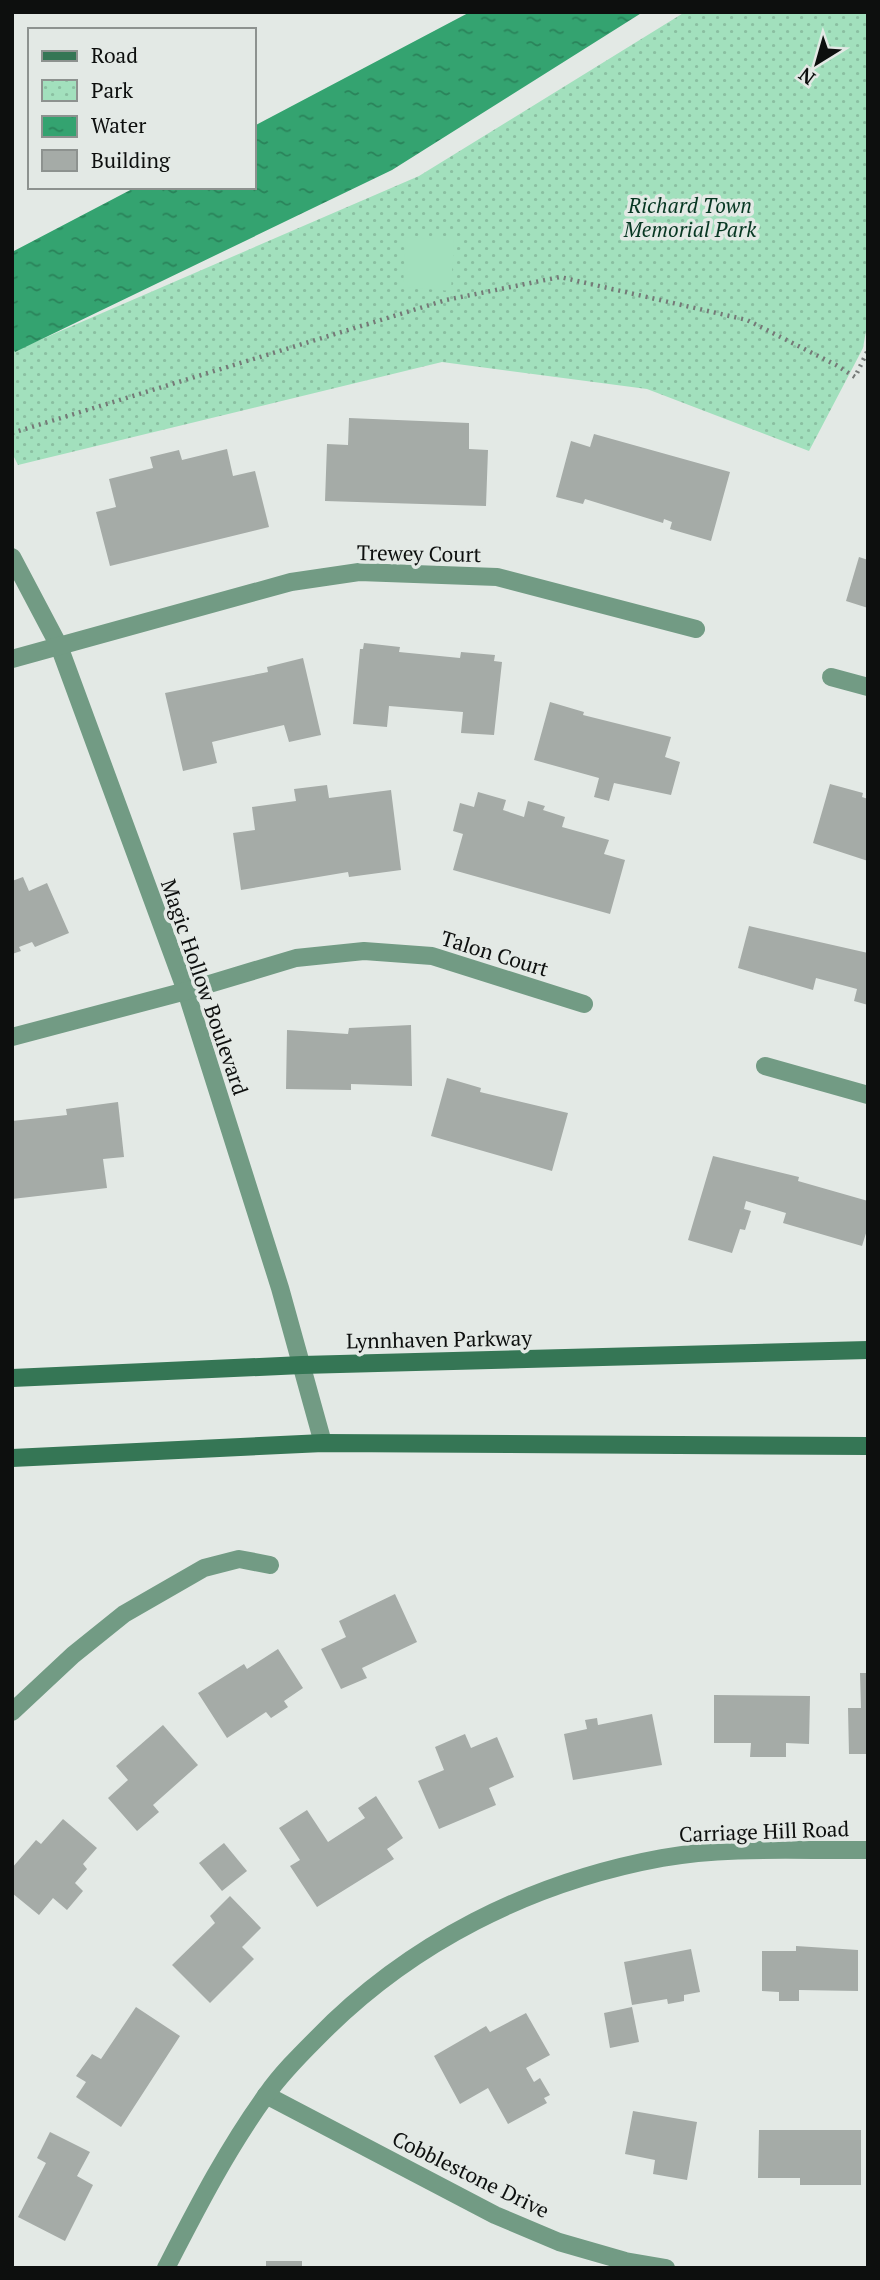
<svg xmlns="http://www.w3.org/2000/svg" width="880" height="2280" font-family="'PT Serif',serif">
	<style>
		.park { fill: url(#park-dots) }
		.garden { fill: #a2e0bd }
		.water { fill: url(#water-ripples) }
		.building { fill: #a5aba7 }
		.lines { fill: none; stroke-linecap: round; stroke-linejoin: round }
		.path { stroke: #757977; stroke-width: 4.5; stroke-dasharray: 2 5; stroke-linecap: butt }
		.minor { stroke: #729b84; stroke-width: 18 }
		.secondary { stroke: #357655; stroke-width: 18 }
		.labels { text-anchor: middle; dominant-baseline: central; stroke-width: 7; stroke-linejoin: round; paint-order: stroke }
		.park-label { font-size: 21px; font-style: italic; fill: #073722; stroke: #e3e9e5 }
		.street-label { font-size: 21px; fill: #0d0f0e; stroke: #e3e9e5 }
	</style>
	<defs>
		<pattern id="park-dots" width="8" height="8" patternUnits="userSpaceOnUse" patternTransform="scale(1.75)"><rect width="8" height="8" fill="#a2e0bd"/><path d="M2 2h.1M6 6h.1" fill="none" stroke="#8abfa1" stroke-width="1.8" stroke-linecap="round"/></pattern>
		<pattern id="water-ripples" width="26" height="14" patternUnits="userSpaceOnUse" patternTransform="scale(1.75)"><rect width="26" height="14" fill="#34a370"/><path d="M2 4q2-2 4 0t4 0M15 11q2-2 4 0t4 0" fill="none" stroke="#2a835a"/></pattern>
	</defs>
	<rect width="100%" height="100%" fill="#e3e9e5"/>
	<!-- park -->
	<path class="park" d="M685,12H868V320L863,348L809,451L647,389L442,362L18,465L12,453V352L419,176Z"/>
	<!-- garden -->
	<path class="garden" d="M406,237L454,240L451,291L403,287Z"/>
	<!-- water -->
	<path class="water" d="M470,12H643L392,170L15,352L12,347V252L136,187H254V126Z"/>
	<!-- building -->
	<g class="building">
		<path d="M349,418L469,423V449L488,450L486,506L325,501L327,444L348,445Z"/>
		<path d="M594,434L730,472L711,541L670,529L672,522L664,519L663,523L585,499L583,504L556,497L571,441L590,447Z"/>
		<path d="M227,449L233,476L255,471L269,527L110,566L96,512L116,507L109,479L153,468L150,457L179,450L182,460Z"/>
		<path d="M859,557L868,560V608L846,601Z"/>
		<path d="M364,643L400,647L399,652L460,658L461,652L495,655L494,661L502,662L494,735L461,733L463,712L389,706L387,727L353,724L360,649H363Z"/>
		<path d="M303,658L321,735L289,742L284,725L212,742L217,763L183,771L165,693L268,672L267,667Z"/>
		<path d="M550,702L584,712L583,715L671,737L665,757L680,762L671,795L614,783L609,801L594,797L599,778L534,760Z"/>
		<path d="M830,784L863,793L862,797L868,799V861L813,843Z"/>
		<path d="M327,785L329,798L391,790L401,870L349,877L348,872L241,890L233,833L255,830L252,807L296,801L294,789Z"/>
		<path d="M478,792L506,800L503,810L524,817L528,801L545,806L543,810L565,817L562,827L609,840L604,854L625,860L610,914L453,870L463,834L453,831L460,803L474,807Z"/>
		<path d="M23,877L29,891L47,883L69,933L35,947L32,942L19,947L21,951L12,954V881Z"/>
		<path d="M749,926L868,953V1005L854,1001L857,989L816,978L813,990L738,968Z"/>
		<path d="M411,1025L412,1086L351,1084V1090L286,1089L287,1030L348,1034L349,1028Z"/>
		<path d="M447,1078L481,1088L480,1092L568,1113L552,1171L431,1136Z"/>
		<path d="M118,1102L124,1157L103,1159L107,1188L12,1199V1121L67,1115L66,1109Z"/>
		<path d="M713,1156L799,1177L798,1181L868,1201V1227L862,1246L783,1223L786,1213L746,1201L744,1209L751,1211L745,1230L740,1229L732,1253L688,1240Z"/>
		<path d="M395,1594L417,1642L362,1668L367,1678L341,1689L321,1649L346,1637L339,1621Z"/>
		<path d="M278,1649L303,1688L284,1701L288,1707L271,1718L266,1712L227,1738L198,1693L244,1664L247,1669Z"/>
		<path d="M860,1673H868V1754H849L848,1708H861Z"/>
		<path d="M714,1695L810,1696L809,1744L786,1743V1757H750L751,1743H714Z"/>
		<path d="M652,1714L662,1765L573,1780L564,1734L587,1729L585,1720L597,1718L598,1725Z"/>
		<path d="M163,1725L198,1765L153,1805L159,1812L137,1831L108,1798L128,1780L116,1766Z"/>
		<path d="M465,1734L471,1748L497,1737L514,1777L489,1788L496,1805L439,1829L418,1781L444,1770L435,1747Z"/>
		<path d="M376,1796L403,1838L387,1849L394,1859L317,1907L290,1866L300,1860L279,1828L307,1810L328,1842L365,1818L358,1808Z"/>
		<path d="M63,1819L97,1848L83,1864L87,1869L75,1883L83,1891L67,1910L53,1898L39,1915L12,1893V1868L36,1840L41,1844Z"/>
		<path d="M224,1843L247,1871L222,1891L199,1863Z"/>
		<path d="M230,1896L261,1928L242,1947L254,1959L210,2003L172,1965L215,1923L210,1916Z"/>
		<path d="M796,1946L858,1950V1991L799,1990V2001H779V1992L762,1991V1951H796Z"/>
		<path d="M691,1949L700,1992L684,1995V2001L668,2004L667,1999L632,2005L624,1962Z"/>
		<path d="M136,2007L180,2036L121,2127L76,2097L86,2082L76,2076L92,2054L101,2059Z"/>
		<path d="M632,2007L639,2042L610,2048L604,2013Z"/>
		<path d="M526,2013L550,2055L526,2068L534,2082L540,2078L550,2095L544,2098L547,2103L508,2124L488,2088L460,2104L434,2056L486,2026L490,2032Z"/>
		<path d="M633,2111L697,2122L687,2180L653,2174L655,2160L625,2154Z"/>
		<path d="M759,2130H861V2185H800V2178H758Z"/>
		<path d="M50,2132L90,2152L77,2176L93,2185L65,2241L18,2217L46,2163L37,2158Z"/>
		<rect x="266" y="2261" width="36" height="7"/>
	</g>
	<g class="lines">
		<!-- path -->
		<path class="path" d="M12,433L446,300L560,277L747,320L836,365L855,377L868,350"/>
		<!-- minor -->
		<g class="minor">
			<path d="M12,557L59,646L186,991L280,1288L323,1443"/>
			<path d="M12,659L291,582L359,572L497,577L696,629"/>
			<path d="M831,677L868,687"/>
			<path d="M12,1037L186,991L296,958L364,951L432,956L584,1004"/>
			<path d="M765,1066L868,1095"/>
			<path d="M12,1712L73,1655L124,1614L204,1568L239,1559L270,1565"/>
			<path d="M266,2095L495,2215L559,2242L625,2261L666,2268"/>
			<path d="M166,2268C197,2208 227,2149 267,2094C281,2074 299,2056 316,2039C409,1943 531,1882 662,1858C729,1846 800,1851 868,1850"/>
		</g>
		<!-- secondary -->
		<g class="secondary">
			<path d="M12,1378L302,1365L868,1350"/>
			<path d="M12,1458L323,1443L868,1446"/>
		</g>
	</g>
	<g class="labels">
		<!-- park labels -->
		<g class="park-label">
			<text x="690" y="205">Richard Town<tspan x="690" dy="24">Memorial Park</tspan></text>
		</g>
		<!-- street labels -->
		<g class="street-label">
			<text transform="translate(419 553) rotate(1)">Trewey Court</text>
			<text transform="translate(495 953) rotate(17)">Talon Court</text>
			<text transform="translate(205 987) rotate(71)">Magic Hollow Boulevard</text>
			<text transform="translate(439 1339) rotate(-1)">Lynnhaven Parkway</text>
			<text transform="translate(764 1831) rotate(-2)">Carriage Hill Road</text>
			<text transform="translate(471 2174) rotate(26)">Cobblestone Drive</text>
		</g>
	</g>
	<!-- border -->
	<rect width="880" height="2280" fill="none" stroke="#0d0f0e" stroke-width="28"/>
	<!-- legend -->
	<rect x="28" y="28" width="228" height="161" fill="#e3e9e5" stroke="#8d928f" stroke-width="2"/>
	<rect x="42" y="51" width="35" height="10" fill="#357655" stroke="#8d928f" stroke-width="2"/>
	<text x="91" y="63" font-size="21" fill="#0d0f0e">Road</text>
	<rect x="42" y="80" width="35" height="21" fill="url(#park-dots)" stroke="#8d928f" stroke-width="2"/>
	<text x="91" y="98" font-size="21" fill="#0d0f0e">Park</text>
	<rect x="42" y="116" width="35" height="21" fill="url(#water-ripples)" stroke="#8d928f" stroke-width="2"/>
	<text x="91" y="133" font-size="21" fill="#0d0f0e">Water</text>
	<rect x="42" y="150" width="35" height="21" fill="#a5aba7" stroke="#8d928f" stroke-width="2"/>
	<text x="91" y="168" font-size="21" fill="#0d0f0e">Building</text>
	<!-- north arrow -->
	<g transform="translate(817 63) rotate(217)" stroke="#e3e9e5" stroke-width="5" paint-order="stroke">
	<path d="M0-5L12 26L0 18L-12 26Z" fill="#0d0f0e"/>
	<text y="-10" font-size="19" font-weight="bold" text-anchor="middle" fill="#0d0f0e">N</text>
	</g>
</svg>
